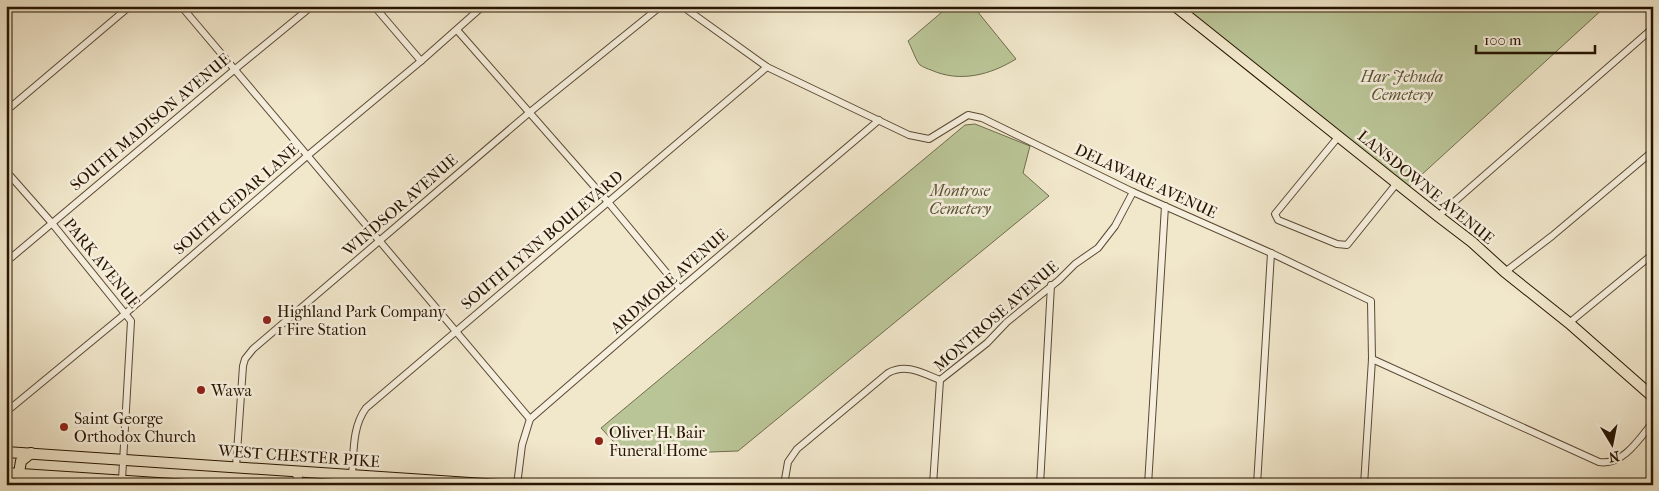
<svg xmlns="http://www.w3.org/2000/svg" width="1659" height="491" font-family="'IM FELL French Canon',serif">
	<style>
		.green { fill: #bac597; stroke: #706c4c }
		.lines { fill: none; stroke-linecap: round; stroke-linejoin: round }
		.minor-casing { stroke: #5a4934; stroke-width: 8 }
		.tertiary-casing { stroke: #5a4934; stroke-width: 9 }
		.primary-casing { stroke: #271401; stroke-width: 12 }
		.minor { stroke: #f6efdd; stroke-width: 6 }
		.tertiary { stroke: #f6efdd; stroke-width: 8 }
		.primary { stroke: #f1e7cb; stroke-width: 10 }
		.poi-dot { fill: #8f2418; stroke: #f6efdd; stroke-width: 2 }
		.labels { text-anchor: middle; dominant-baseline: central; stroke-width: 5; stroke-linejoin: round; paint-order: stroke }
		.park-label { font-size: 16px; font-style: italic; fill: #5a5236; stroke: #f6efdd }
		.street-label { font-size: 16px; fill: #271401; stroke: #f6efdd }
		.poi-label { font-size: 16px; fill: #271401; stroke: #f6efdd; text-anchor: start }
	</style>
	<rect width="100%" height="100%" fill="#f1e7cb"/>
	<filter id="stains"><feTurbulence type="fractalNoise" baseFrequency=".004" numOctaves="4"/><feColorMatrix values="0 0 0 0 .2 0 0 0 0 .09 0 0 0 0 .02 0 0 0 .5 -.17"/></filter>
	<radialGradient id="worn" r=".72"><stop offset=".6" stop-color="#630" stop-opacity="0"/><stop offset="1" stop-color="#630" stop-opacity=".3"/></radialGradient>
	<!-- green -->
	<g class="green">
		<path d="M949,6H973L1016,59C990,75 960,83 931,70C928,69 923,67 920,65C916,61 911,46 908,41Z"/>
		<path d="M1176,6H1606L1406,189Z"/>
		<path d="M975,124L1030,146L1023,173L1049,196L738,451L626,455L601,428L965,125Z"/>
	</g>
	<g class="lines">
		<defs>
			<g id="minor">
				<path d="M181,6L530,419"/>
				<path d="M374,6L421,61"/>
				<path d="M682,6L767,67L909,135L929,139L968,115L982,118L1133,192L1271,253L1371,301L1372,359L1364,485"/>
				<path d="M457,30L608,202L680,289"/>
				<path d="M6,111L130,6"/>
				<path d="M1339,136L1275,214L1278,220L1337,244L1347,245L1397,183"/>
				<path d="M6,171L51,222L131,321L122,480"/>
				<path d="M1438,216L1653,28"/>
				<path d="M6,262L234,70L312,6"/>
				<path d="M1505,272L1552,236L1653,151"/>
				<path d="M1569,323L1653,254"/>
				<path d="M1372,359L1599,462C1623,466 1640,438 1653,422"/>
				<path d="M6,412L126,313L307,156L421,61L483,6"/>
				<path d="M236,467L243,366L245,359L253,349L530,112L661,6"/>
				<path d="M352,475C354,452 352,427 366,408L767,67"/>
				<path d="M18,485L19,473"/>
				<path d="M517,485L522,445L530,419L680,289L879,120"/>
				<path d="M784,485L788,462L797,449L888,373C906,363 922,373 940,380"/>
				<path d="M933,485L940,380L987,343L1007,322L1059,280L1075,264L1098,248L1115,226L1133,192"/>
				<path d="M1040,485L1051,285"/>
				<path d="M1148,485L1165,206"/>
				<path d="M1257,485L1271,253"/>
			</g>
			<path id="tertiary" d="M296,471L300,485"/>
			<g id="primary">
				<path d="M1175,6L1438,216L1472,242L1505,272L1569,323L1653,397"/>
				<path d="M6,452L500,485"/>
				<path d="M6,473L188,485"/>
				<path d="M19,473L21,461L31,453"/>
			</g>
		</defs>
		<!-- minor casing -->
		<use href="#minor" class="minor-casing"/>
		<!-- tertiary casing -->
		<use href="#tertiary" class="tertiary-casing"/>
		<!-- primary casing -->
		<use href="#primary" class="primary-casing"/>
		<!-- minor -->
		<use href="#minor" class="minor"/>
		<!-- tertiary -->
		<use href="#tertiary" class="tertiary"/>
		<!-- primary -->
		<use href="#primary" class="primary"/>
	</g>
	<!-- markers -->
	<g class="poi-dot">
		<circle cx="267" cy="320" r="5"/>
		<circle cx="201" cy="390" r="5"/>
		<circle cx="64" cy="427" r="5"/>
		<circle cx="599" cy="441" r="5"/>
	</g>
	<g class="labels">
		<!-- park labels -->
		<g class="park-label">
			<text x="1402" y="76">Har Jehuda<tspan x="1402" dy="18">Cemetery</tspan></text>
			<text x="960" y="190">Montrose<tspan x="960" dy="18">Cemetery</tspan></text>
		</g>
		<!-- street labels -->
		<g class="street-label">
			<text transform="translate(150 122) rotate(-40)">SOUTH MADISON AVENUE</text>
			<text transform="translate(1146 181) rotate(25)">DELAWARE AVENUE</text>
			<text transform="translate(1426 187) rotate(39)">LANSDOWNE AVENUE</text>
			<text transform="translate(236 199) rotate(-41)">SOUTH CEDAR LANE</text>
			<text transform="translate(400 205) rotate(-41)">WINDSOR AVENUE</text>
			<text transform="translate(542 240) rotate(-40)">SOUTH LYNN BOULEVARD</text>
			<text transform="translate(102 263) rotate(51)">PARK AVENUE</text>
			<text transform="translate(669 281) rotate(-41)">ARDMORE AVENUE</text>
			<text transform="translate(996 316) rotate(-41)">MONTROSE AVENUE</text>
			<text transform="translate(299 456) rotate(4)">WEST CHESTER PIKE</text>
		</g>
		<!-- poi labels -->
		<g class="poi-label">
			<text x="277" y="311">Highland Park Company<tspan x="277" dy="18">1 Fire Station</tspan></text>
			<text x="211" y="390">Wawa</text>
			<text x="74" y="418">Saint George<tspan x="74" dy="18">Orthodox Church</tspan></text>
			<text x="609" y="432">Oliver H. Bair<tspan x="609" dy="18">Funeral Home</tspan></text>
		</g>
	</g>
	<!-- margin -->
	<rect width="1659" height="491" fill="none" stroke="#f1e7cb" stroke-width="25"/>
	<rect x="8" y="8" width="1644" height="476" fill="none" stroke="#271401" stroke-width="2.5"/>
	<rect x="12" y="12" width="1634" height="466" fill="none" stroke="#271401"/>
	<!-- north arrow -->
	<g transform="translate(1612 444) rotate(170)" stroke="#f6efdd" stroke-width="4" paint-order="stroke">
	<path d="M0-4L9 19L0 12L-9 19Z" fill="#271401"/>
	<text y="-8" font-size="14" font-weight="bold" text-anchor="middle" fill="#271401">N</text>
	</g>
	<!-- scale -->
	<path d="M1476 45v8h119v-8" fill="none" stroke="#271401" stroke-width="2.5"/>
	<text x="1484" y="45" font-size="15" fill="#271401" stroke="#f6efdd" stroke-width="4" paint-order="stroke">100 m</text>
	<rect width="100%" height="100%" filter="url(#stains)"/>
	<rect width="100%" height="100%" fill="url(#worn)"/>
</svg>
